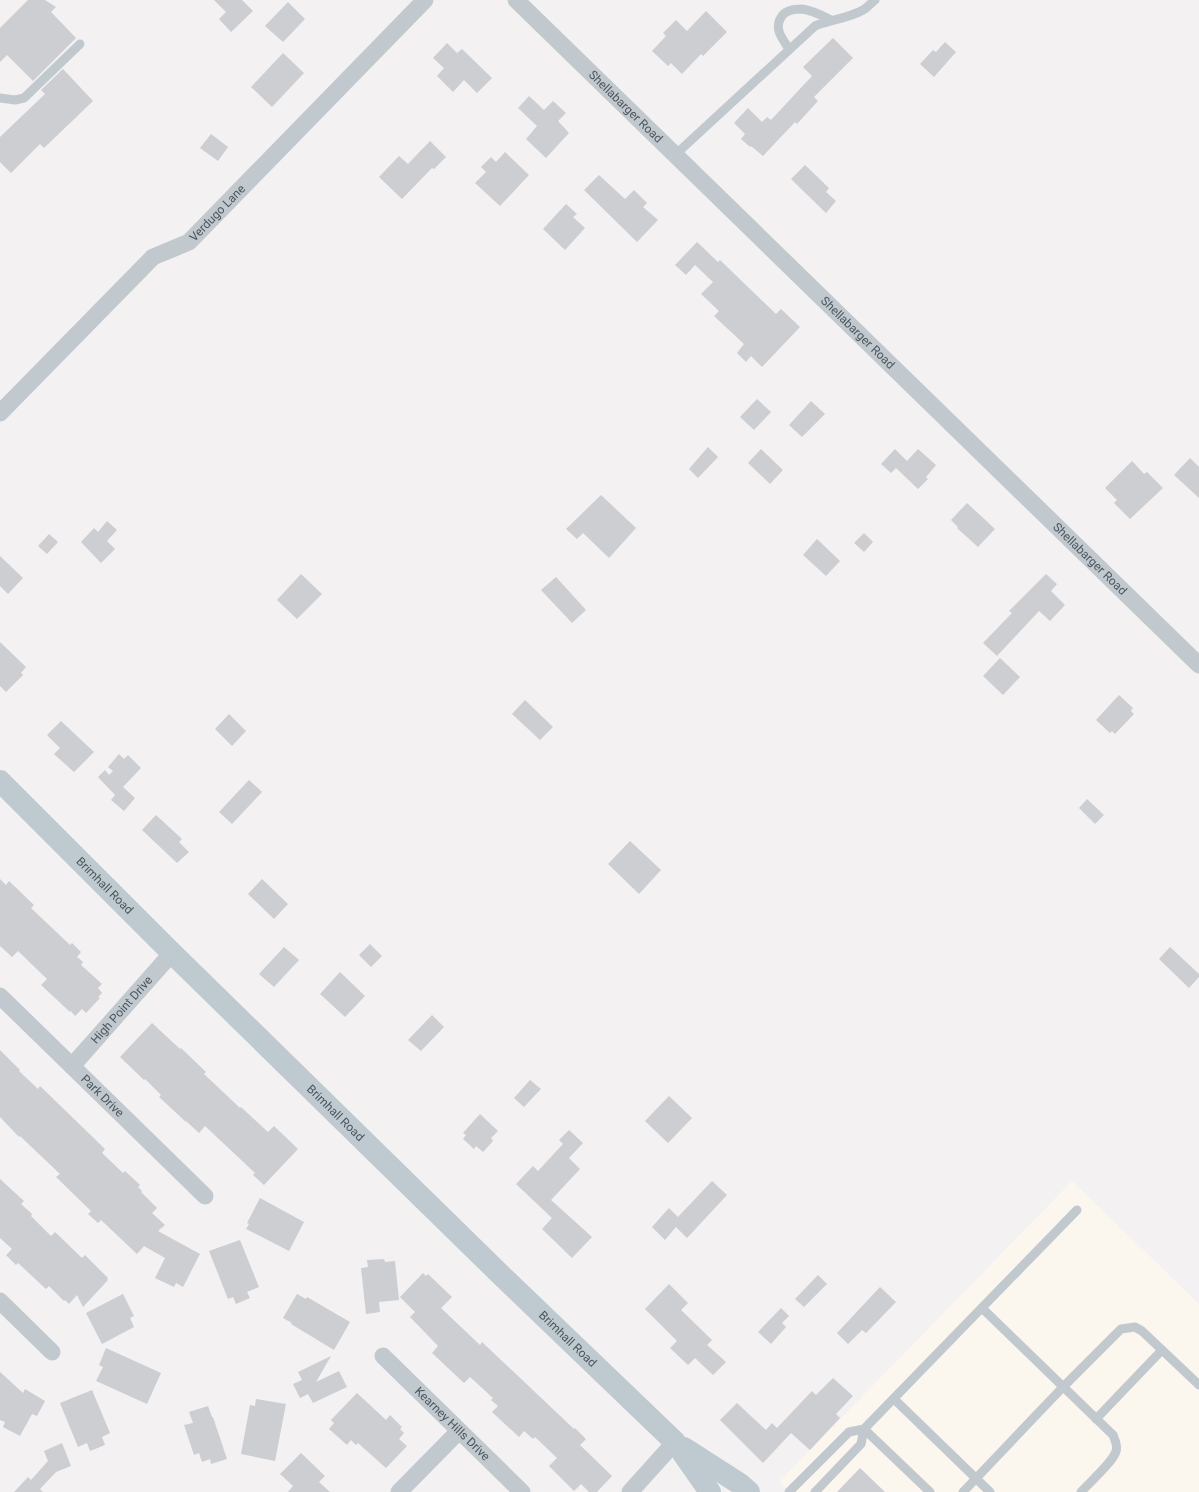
<svg xmlns="http://www.w3.org/2000/svg" width="1199" height="1492" font-family="Roboto,sans-serif">
	<style>
		.commercial { fill: #fbf6ee }
		.building { fill: #ccced2 }
		.lines { fill: none; stroke-linecap: round; stroke-linejoin: round }
		.lane { stroke: #c1c9ce; stroke-width: 9 }
		.street { stroke: #c1c9ce; stroke-width: 17 }
		.secondary { stroke: #bfc9d0; stroke-width: 22 }
		.labels { text-anchor: middle; dominant-baseline: central; stroke-width: 3; stroke-linejoin: round; paint-order: stroke }
		.street-label { font-size: 12px; fill: #4b555d; stroke: #fff }
	</style>
	<rect width="100%" height="100%" fill="#f3f1f2"/>
	<!-- commercial -->
	<path class="commercial" d="M1072,1181L1199,1304V1492H789L779,1482Z"/>
	<!-- building -->
	<g class="building">
		<path d="M28,0H45L56,7L51,12L76,38L33,81L7,55L0,62V28Z"/>
		<path d="M214,0H242L253,11L231,32L219,19L226,12Z"/>
		<path d="M288,2L305,19L283,42L265,26Z"/>
		<path d="M706,11L727,32L703,56L701,54L682,74L671,63L668,66L652,51L666,36L663,33L676,20L687,31Z"/>
		<path d="M833,38L853,58L814,97L818,101L797,124L795,122L763,156L751,146L750,147L741,139L745,134L734,123L748,108L762,122L767,117L771,120L812,76L803,67Z"/>
		<path d="M945,42L956,52L934,77L920,64L933,50L936,52Z"/>
		<path d="M447,43L457,53L462,49L492,78L477,93L464,80L453,92L437,76L444,68L433,58Z"/>
		<path d="M283,53L304,73L272,107L251,87Z"/>
		<path d="M63,69L93,101L44,148L40,144L11,173L0,162V137L45,94L41,90Z"/>
		<path d="M529,96L544,110L553,101L566,113L558,121L569,133L546,158L526,139L537,126L518,108Z"/>
		<path d="M211,134L228,147L218,161L200,148Z"/>
		<path d="M430,141L446,157L434,169L432,168L402,199L379,177L399,156L408,164Z"/>
		<path d="M505,152L529,175L500,206L475,183L486,172L481,167L491,157L496,162Z"/>
		<path d="M805,165L829,188L826,192L836,201L826,213L791,179Z"/>
		<path d="M599,175L625,199L634,190L647,203L643,207L658,220L637,242L584,190Z"/>
		<path d="M566,204L577,214L573,217L585,228L565,250L543,229Z"/>
		<path d="M697,242L718,262L720,260L776,314L781,309L800,327L762,367L751,356L746,362L737,353L744,344L714,316L719,311L701,294L713,282L695,265L686,275L675,265Z"/>
		<path d="M757,399L771,412L754,430L740,417Z"/>
		<path d="M811,401L825,414L802,437L789,425Z"/>
		<path d="M708,447L718,457L698,478L689,469Z"/>
		<path d="M761,449L783,470L770,484L748,463Z"/>
		<path d="M895,449L907,461L918,449L936,465L926,477L928,479L918,489L896,468L891,473L881,464Z"/>
		<path d="M1190,458L1199,467V498L1174,475Z"/>
		<path d="M1132,461L1144,474L1147,472L1163,488L1130,519L1114,503L1117,500L1105,488Z"/>
		<path d="M601,495L636,528L609,558L583,533L577,539L566,529Z"/>
		<path d="M967,503L995,529L978,547L957,528L958,527L951,520Z"/>
		<path d="M107,521L117,530L107,541L115,549L101,563L81,542L94,528L98,532Z"/>
		<path d="M864,533L873,542L864,552L854,543Z"/>
		<path d="M49,534L58,542L47,554L38,546Z"/>
		<path d="M817,539L840,561L826,576L803,555Z"/>
		<path d="M0,556L23,578L8,594L0,586Z"/>
		<path d="M301,574L322,594L297,619L277,600Z"/>
		<path d="M1046,574L1057,584L1051,591L1065,605L1050,621L1039,611L997,656L983,643L1012,613L1009,611Z"/>
		<path d="M556,577L586,610L572,623L541,590Z"/>
		<path d="M0,642L26,667L21,673L23,675L6,692L0,686Z"/>
		<path d="M1000,658L1020,677L1003,695L983,676Z"/>
		<path d="M1119,695L1133,708L1131,711L1134,714L1115,734L1112,731L1110,733L1096,720Z"/>
		<path d="M525,700L553,727L540,740L512,714Z"/>
		<path d="M229,714L246,731L232,746L215,729Z"/>
		<path d="M61,721L94,752L74,772L54,754L60,748L47,735Z"/>
		<path d="M119,754L124,759L128,755L141,768L123,787L135,798L124,811L111,800L115,795L98,777L105,770L109,775L113,771L108,767Z"/>
		<path d="M249,780L262,792L232,824L219,812Z"/>
		<path d="M1087,799L1104,815L1095,824L1079,808Z"/>
		<path d="M156,815L182,839L179,842L189,852L177,863L142,830Z"/>
		<path d="M630,841L661,870L639,894L608,864Z"/>
		<path d="M0,879L6,885L9,881L34,905L31,908L70,945L72,943L81,952L77,957L83,962L81,965L102,984L98,988L102,993L98,997L100,998L86,1013L82,1009L75,1016L71,1011L70,1012L41,985L47,979L18,951L12,957L0,946Z"/>
		<path d="M262,879L288,904L274,919L248,894Z"/>
		<path d="M370,944L382,956L371,967L359,955Z"/>
		<path d="M284,947L299,960L274,987L259,974Z"/>
		<path d="M1170,947L1199,974V977L1189,988L1159,959Z"/>
		<path d="M340,972L365,996L345,1017L320,994Z"/>
		<path d="M432,1015L444,1027L421,1051L408,1040Z"/>
		<path d="M152,1023L180,1049L181,1048L206,1072L204,1074L240,1108L241,1107L268,1132L274,1126L298,1149L264,1185L253,1175L255,1173L205,1126L199,1133L186,1121V1122L159,1097L161,1095L145,1079L144,1080L120,1057Z"/>
		<path d="M0,1050L20,1070L19,1071L38,1089L40,1086L105,1149L102,1153L123,1173L125,1171L140,1185L138,1187L142,1191L141,1192L157,1208L152,1213L165,1225L158,1231L200,1254L183,1287L176,1283L174,1287L155,1278L165,1258L144,1246L137,1254L101,1220L98,1223L88,1214L91,1211L56,1177L60,1174L20,1136L19,1137L0,1117Z"/>
		<path d="M530,1080L541,1089L524,1107L514,1098Z"/>
		<path d="M669,1096L692,1118L668,1143L645,1121Z"/>
		<path d="M480,1114L498,1131L491,1138L493,1141L483,1152L476,1146L474,1149L463,1139L466,1135L463,1133Z"/>
		<path d="M569,1130L583,1143L569,1158L580,1169L551,1200L592,1237L572,1258L542,1229L552,1218L516,1184L533,1166L538,1171L563,1144L559,1140Z"/>
		<path d="M0,1179L24,1201L21,1204L32,1214L31,1216L51,1236L55,1232L82,1258L85,1255L108,1278L107,1279L108,1280L83,1307L77,1295L69,1304L65,1300L64,1301L49,1286L46,1289L18,1263L16,1265L6,1255L12,1249L0,1238Z"/>
		<path d="M712,1181L727,1195L687,1238L676,1227L665,1240L652,1227L669,1208L678,1217Z"/>
		<path d="M260,1198L304,1222L289,1251L246,1229L249,1224L247,1223Z"/>
		<path d="M240,1240L259,1287L247,1292L250,1298L236,1304L233,1297L228,1299L209,1251Z"/>
		<path d="M384,1259L385,1262L395,1261L399,1300L379,1302L380,1312L366,1314L361,1268L368,1267L367,1260Z"/>
		<path d="M423,1273L426,1276L428,1274L452,1297L441,1308L480,1345L482,1342L574,1429L575,1428L586,1439L580,1445L612,1476L597,1492H589L581,1484L574,1491L549,1466L557,1458L535,1437L533,1439L524,1431L519,1437L492,1412L498,1406L491,1400L493,1398L470,1377L464,1383L432,1353L438,1346L410,1317L415,1312L400,1297Z"/>
		<path d="M818,1275L827,1284L804,1307L795,1299Z"/>
		<path d="M669,1284L688,1303L681,1310L712,1340L707,1345L726,1362L713,1375L695,1358L688,1365L670,1348L677,1341L645,1309Z"/>
		<path d="M880,1287L896,1302L866,1333L862,1330L848,1344L837,1333Z"/>
		<path d="M123,1294L134,1316L130,1318L134,1327L102,1344L86,1313Z"/>
		<path d="M297,1294L306,1299L307,1297L350,1322L334,1350L291,1324L292,1323L283,1318Z"/>
		<path d="M781,1308L789,1316L782,1323L786,1327L771,1344L758,1332Z"/>
		<path d="M106,1348L161,1373L147,1404L96,1381L103,1367L99,1365Z"/>
		<path d="M331,1356L316,1382L339,1371L347,1387L313,1403L308,1394L300,1398L293,1384L302,1380L298,1372Z"/>
		<path d="M0,1372L23,1393L25,1389L45,1401L37,1416L32,1414L20,1436L3,1427L5,1422L0,1420Z"/>
		<path d="M833,1378L853,1396L836,1414L840,1418L810,1450L791,1433L763,1463L720,1420L737,1403L766,1430L772,1423L777,1428L812,1391L816,1395Z"/>
		<path d="M92,1390L110,1433L102,1437L105,1445L90,1451L87,1443L78,1447L60,1403Z"/>
		<path d="M357,1393L386,1420L390,1415L402,1427L400,1429L404,1433L399,1439L407,1446L386,1468L358,1443L356,1445L351,1440L347,1445L329,1429L334,1423L331,1420Z"/>
		<path d="M256,1399L286,1404L275,1461L241,1454L250,1405L255,1406Z"/>
		<path d="M208,1406L212,1417H213L227,1459L211,1464L210,1459L202,1462L199,1453L194,1455L184,1425L193,1423L189,1412Z"/>
		<path d="M62,1443L71,1466L56,1472L40,1489L43,1492H14L28,1477L31,1480L48,1461L44,1451Z"/>
		<path d="M301,1453L325,1476L319,1482L330,1492H288L293,1486L280,1474Z"/>
		<path d="M860,1468L885,1492H837Z"/>
	</g>
	<g class="lines">
		<!-- lane -->
		<g class="lane">
			<path d="M789,49C782,38 773,28 782,16C786,10 796,9 802,9C812,10 823,16 831,20"/>
			<path d="M0,98L15,100L24,98L80,44"/>
			<path d="M675,155L815,26C830,20 849,18 863,10C867,8 871,3 875,0"/>
			<path d="M982,1308L1113,1435C1115,1440 1118,1446 1116,1451C1114,1461 1089,1483 1081,1492"/>
			<path d="M894,1399L990,1492"/>
			<path d="M1096,1419L1162,1350"/>
			<path d="M864,1429L930,1492"/>
			<path d="M789,1492L849,1432L864,1429L1077,1210"/>
			<path d="M815,1492L861,1444L864,1429"/>
			<path d="M963,1492L1063,1387L1121,1329L1135,1327L1142,1331L1199,1385"/>
		</g>
		<!-- street -->
		<g class="street">
			<path id="s1" d="M516,0L1199,665"/>
			<path id="s2" d="M0,413L153,257L189,242L425,0"/>
			<path id="s3" d="M0,996L205,1196"/>
			<path id="s4" d="M72,1066L172,953"/>
			<path d="M0,1301L52,1352"/>
			<path id="s5" d="M383,1356L522,1492"/>
			<path d="M399,1492L459,1431"/>
			<path d="M630,1492L675,1442"/>
		</g>
		<!-- secondary -->
		<g class="secondary">
			<path id="s6" d="M0,781L172,953L502,1276L675,1442L710,1492"/>
			<path d="M684,1448L740,1484L749,1492"/>
		</g>
	</g>
	<g class="labels">
		<!-- street labels -->
		<g class="street-label">
			<text stroke="none"><textPath href="#s1" startOffset="153">Shellabarger Road</textPath></text>
			<text stroke="none"><textPath href="#s2" startOffset="298">Verdugo Lane</textPath></text>
			<text stroke="none"><textPath href="#s1" startOffset="477">Shellabarger Road</textPath></text>
			<text stroke="none"><textPath href="#s1" startOffset="801">Shellabarger Road</textPath></text>
			<text stroke="none"><textPath href="#s6" startOffset="148">Brimhall Road</textPath></text>
			<text stroke="none"><textPath href="#s4" startOffset="75">High Point Drive</textPath></text>
			<text stroke="none"><textPath href="#s3" startOffset="143">Park Drive</textPath></text>
			<text stroke="none"><textPath href="#s6" startOffset="472">Brimhall Road</textPath></text>
			<text stroke="none"><textPath href="#s6" startOffset="796">Brimhall Road</textPath></text>
			<text stroke="none"><textPath href="#s5" startOffset="97">Kearney Hills Drive</textPath></text>
		</g>
	</g>
</svg>
